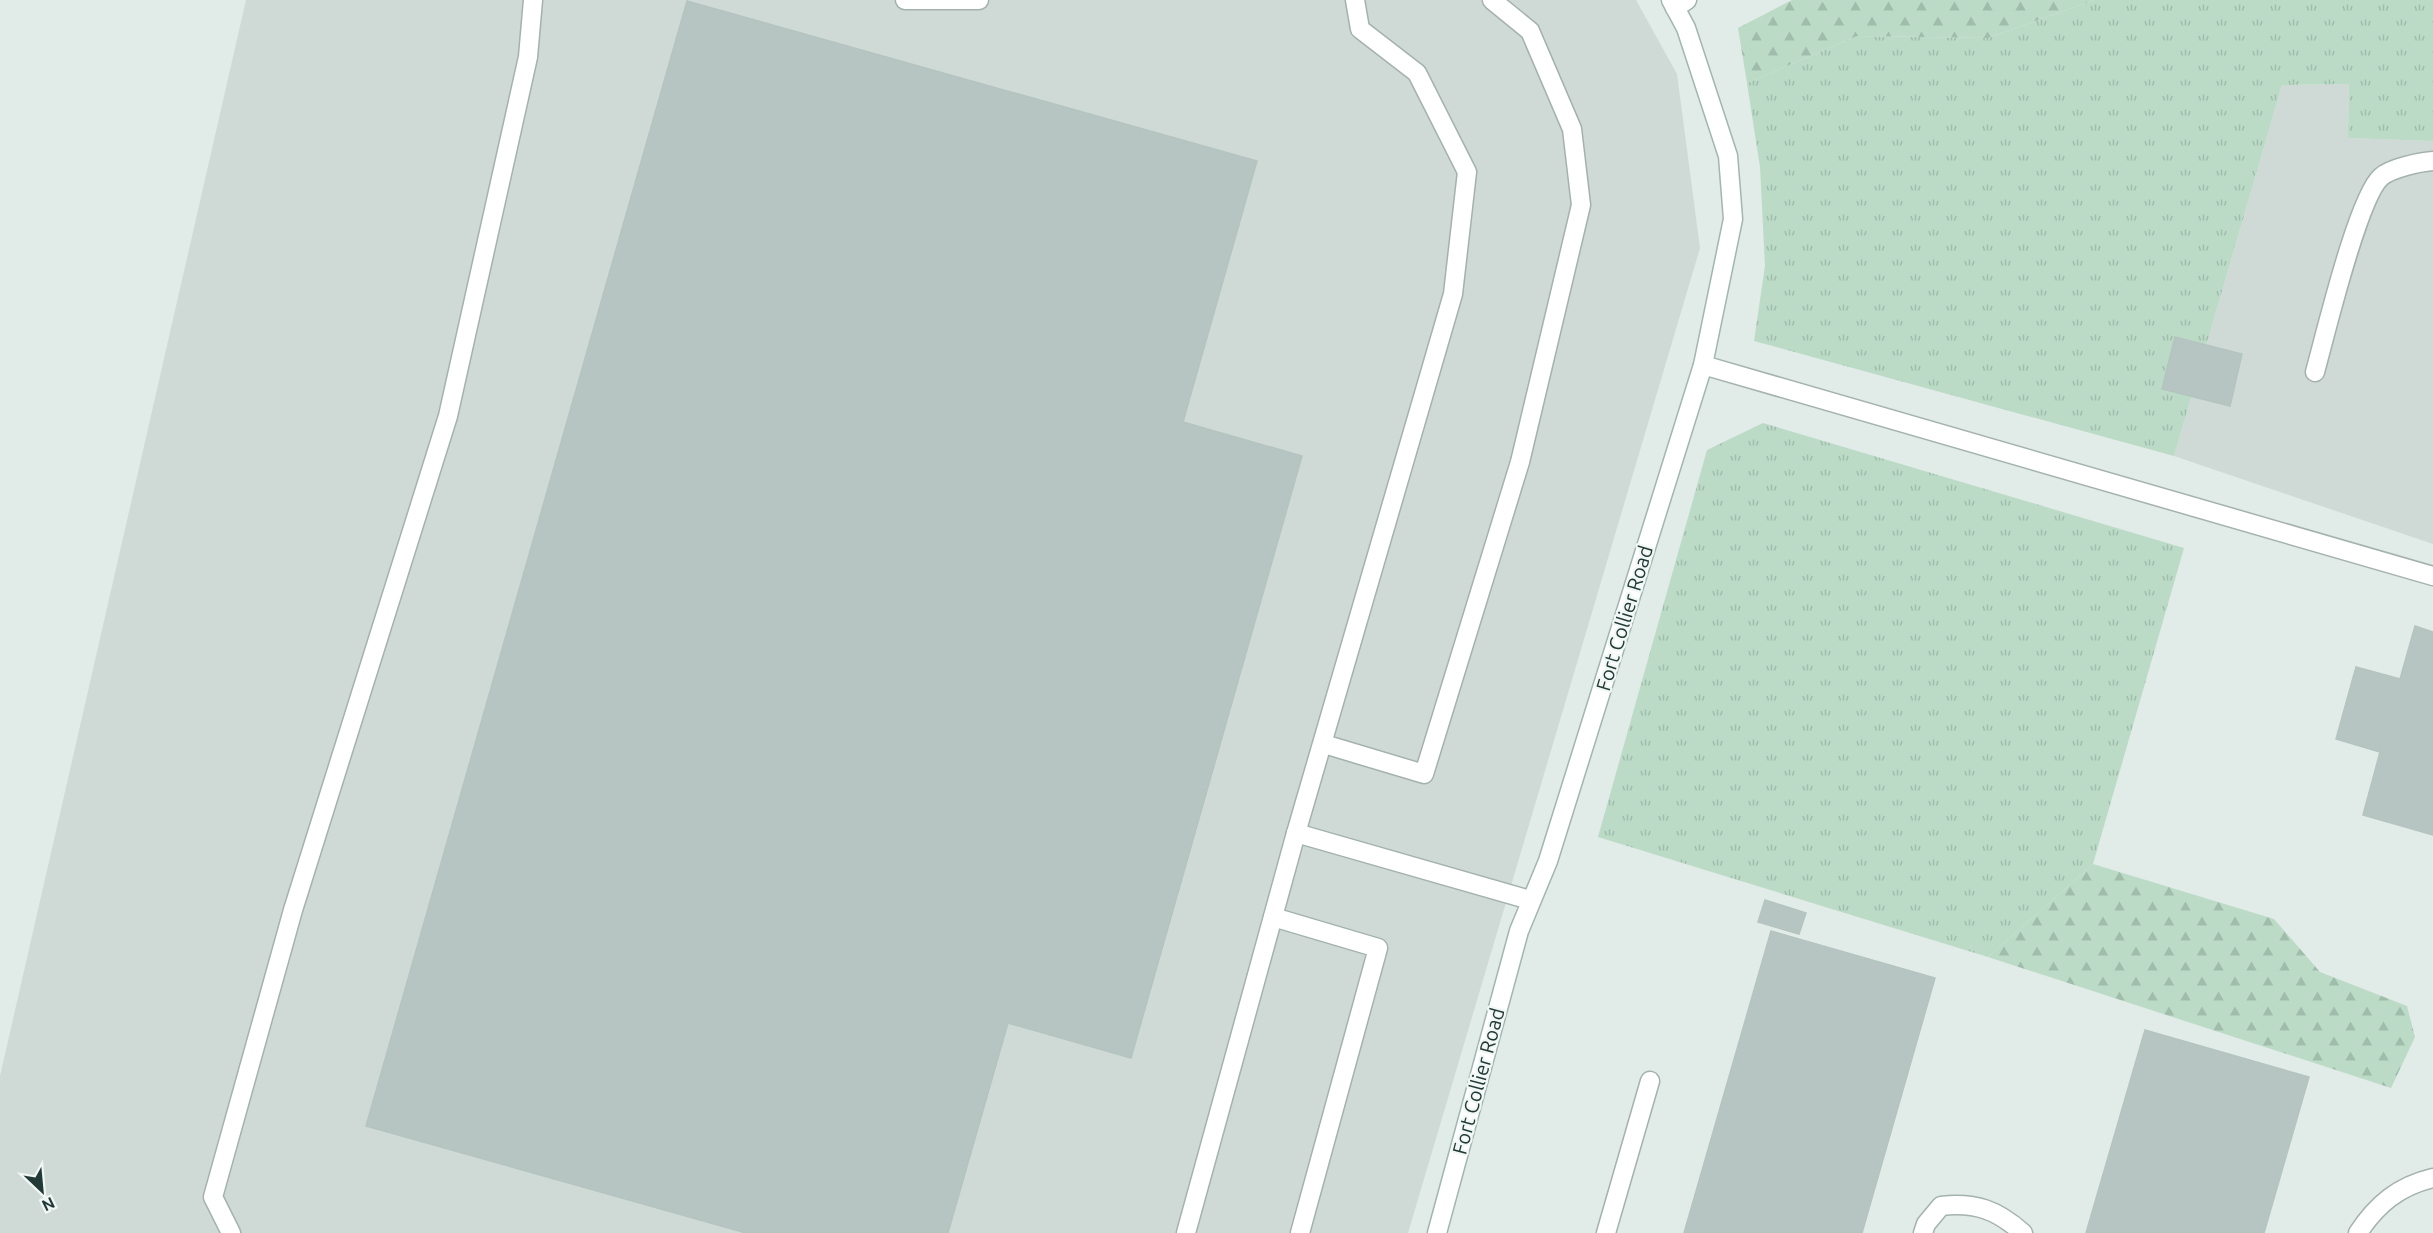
<svg xmlns="http://www.w3.org/2000/svg" width="2433" height="1233" font-family="Ubuntu,sans-serif">
	<style>
		.built { fill: #cfdad6 }
		.grass { fill: url(#grass-tufts) }
		.forest { fill: url(#forest-firs) }
		.building { fill: #b6c5c1; stroke: #b4c4bf; stroke-width: 1.5 }
		.lines { fill: none; stroke-linecap: round; stroke-linejoin: round }
		.lane-casing { stroke: #a4b2ae; stroke-width: 21 }
		.secondary-casing { stroke: #a0b6b0; stroke-width: 21 }
		.lane { stroke: #fff; stroke-width: 18 }
		.secondary { stroke: #fff; stroke-width: 18 }
		.labels { text-anchor: middle; dominant-baseline: central; stroke-width: 4.5; stroke-linejoin: round; paint-order: stroke }
		.street-label { font-size: 20px; fill: #223a36; stroke: #f1f7f5 }
	</style>
	<defs>
		<pattern id="grass-tufts" width="24" height="20" patternUnits="userSpaceOnUse" patternTransform="scale(1.5)"><rect width="24" height="20" fill="#bbdbc7"/><path d="M3 7l-1-3M5 7V3M7 7l1-3M15 17l-1-3M17 17v-4M19 17l1-3" fill="none" stroke="#a0bdac"/></pattern>
		<pattern id="forest-firs" width="22" height="20" patternUnits="userSpaceOnUse" patternTransform="scale(1.5)"><rect width="22" height="20" fill="#bbdbc7"/><path d="M5 1l3.5 6h-7zM16 11l3.5 6h-7z" fill="#a0bdac"/></pattern>
	</defs>
	<rect width="100%" height="100%" fill="#e1ebe7"/>
	<!-- built -->
	<g class="built">
		<path d="M246,0H1636L1677,74L1700,248L1408,1233H0V1076Z"/>
		<path d="M2349,84L2348,138L2433,141V544L2174,456L2282,85Z"/>
	</g>
	<!-- grass -->
	<g class="grass">
		<path d="M2095,0H2433V141L2348,138L2349,84L2282,85L2174,456L1754,341L1765,266L1760,167L1747,83L1857,36L1988,38Z"/>
		<path d="M1763,423L2184,548L2093,864L1988,957L1598,837L1707,450Z"/>
	</g>
	<!-- forest -->
	<g class="forest">
		<path d="M1792,0H2095L1988,38L1857,36L1747,83L1738,28Z"/>
		<path d="M2093,864L2274,919L2320,972L2407,1006L2415,1037L2391,1088L1988,957Z"/>
	</g>
	<!-- building -->
	<g class="building">
		<path d="M687,1L1257,161L1183,422L1302,456L1131,1058L1008,1023L948,1233H746L366,1126Z"/>
		<path d="M2175,337L2242,354L2230,406L2162,389Z"/>
		<path d="M2415,626L2433,632V835L2363,815L2380,752L2336,739L2356,667L2400,679Z"/>
		<path d="M1765,900L1806,913L1799,934L1758,922Z"/>
		<path d="M1771,931L1935,978L1862,1233H1684Z"/>
		<path d="M2145,1030L2309,1077L2264,1233H2086Z"/>
	</g>
	<g class="lines">
		<defs>
			<g id="lane">
				<path d="M905,0H979"/>
				<path d="M1355,0L1360,29L1417,73L1467,172L1453,294L1296,833L1530,900"/>
				<path d="M1675,8L1687,0"/>
				<path d="M1703,365L2433,576"/>
				<path d="M2315,372C2325,336 2358,197 2381,177C2391,168 2420,162 2433,161"/>
				<path d="M1324,744L1424,774L1520,462L1581,205L1572,129L1530,31L1492,0"/>
				<path d="M1273,917L1378,948L1300,1233"/>
				<path d="M231,1233L213,1197L293,910L448,416L528,57L533,0"/>
				<path d="M1186,1233L1296,833"/>
				<path d="M1606,1233L1650,1081"/>
				<path d="M1923,1233L1926,1224L1941,1206C1976,1202 1997,1210 2023,1233"/>
				<path d="M2358,1233C2377,1204 2399,1186 2433,1178"/>
			</g>
			<path id="secondary" d="M1437,1233L1519,931L1548,861L1703,365L1733,219L1728,156L1686,28L1671,0"/>
		</defs>
		<!-- lane casing -->
		<use href="#lane" class="lane-casing"/>
		<!-- secondary casing -->
		<use href="#secondary" class="secondary-casing"/>
		<!-- lane -->
		<use href="#lane" class="lane"/>
		<!-- secondary -->
		<use href="#secondary" class="secondary"/>
	</g>
	<g class="labels">
		<!-- street labels -->
		<g class="street-label">
			<text transform="translate(1624 618) rotate(-73)">Fort Collier Road</text>
			<text transform="translate(1478 1081) rotate(-75)">Fort Collier Road</text>
		</g>
	</g>
	<!-- north arrow -->
	<g transform="translate(42 1191) rotate(154)" stroke="#f1f7f5" stroke-width="4.5" paint-order="stroke">
	<path d="M0-4.5L10 22L0 15L-10 22Z" fill="#223a36"/>
	<text y="-9" font-size="16" font-weight="bold" text-anchor="middle" fill="#223a36">N</text>
	</g>
</svg>
